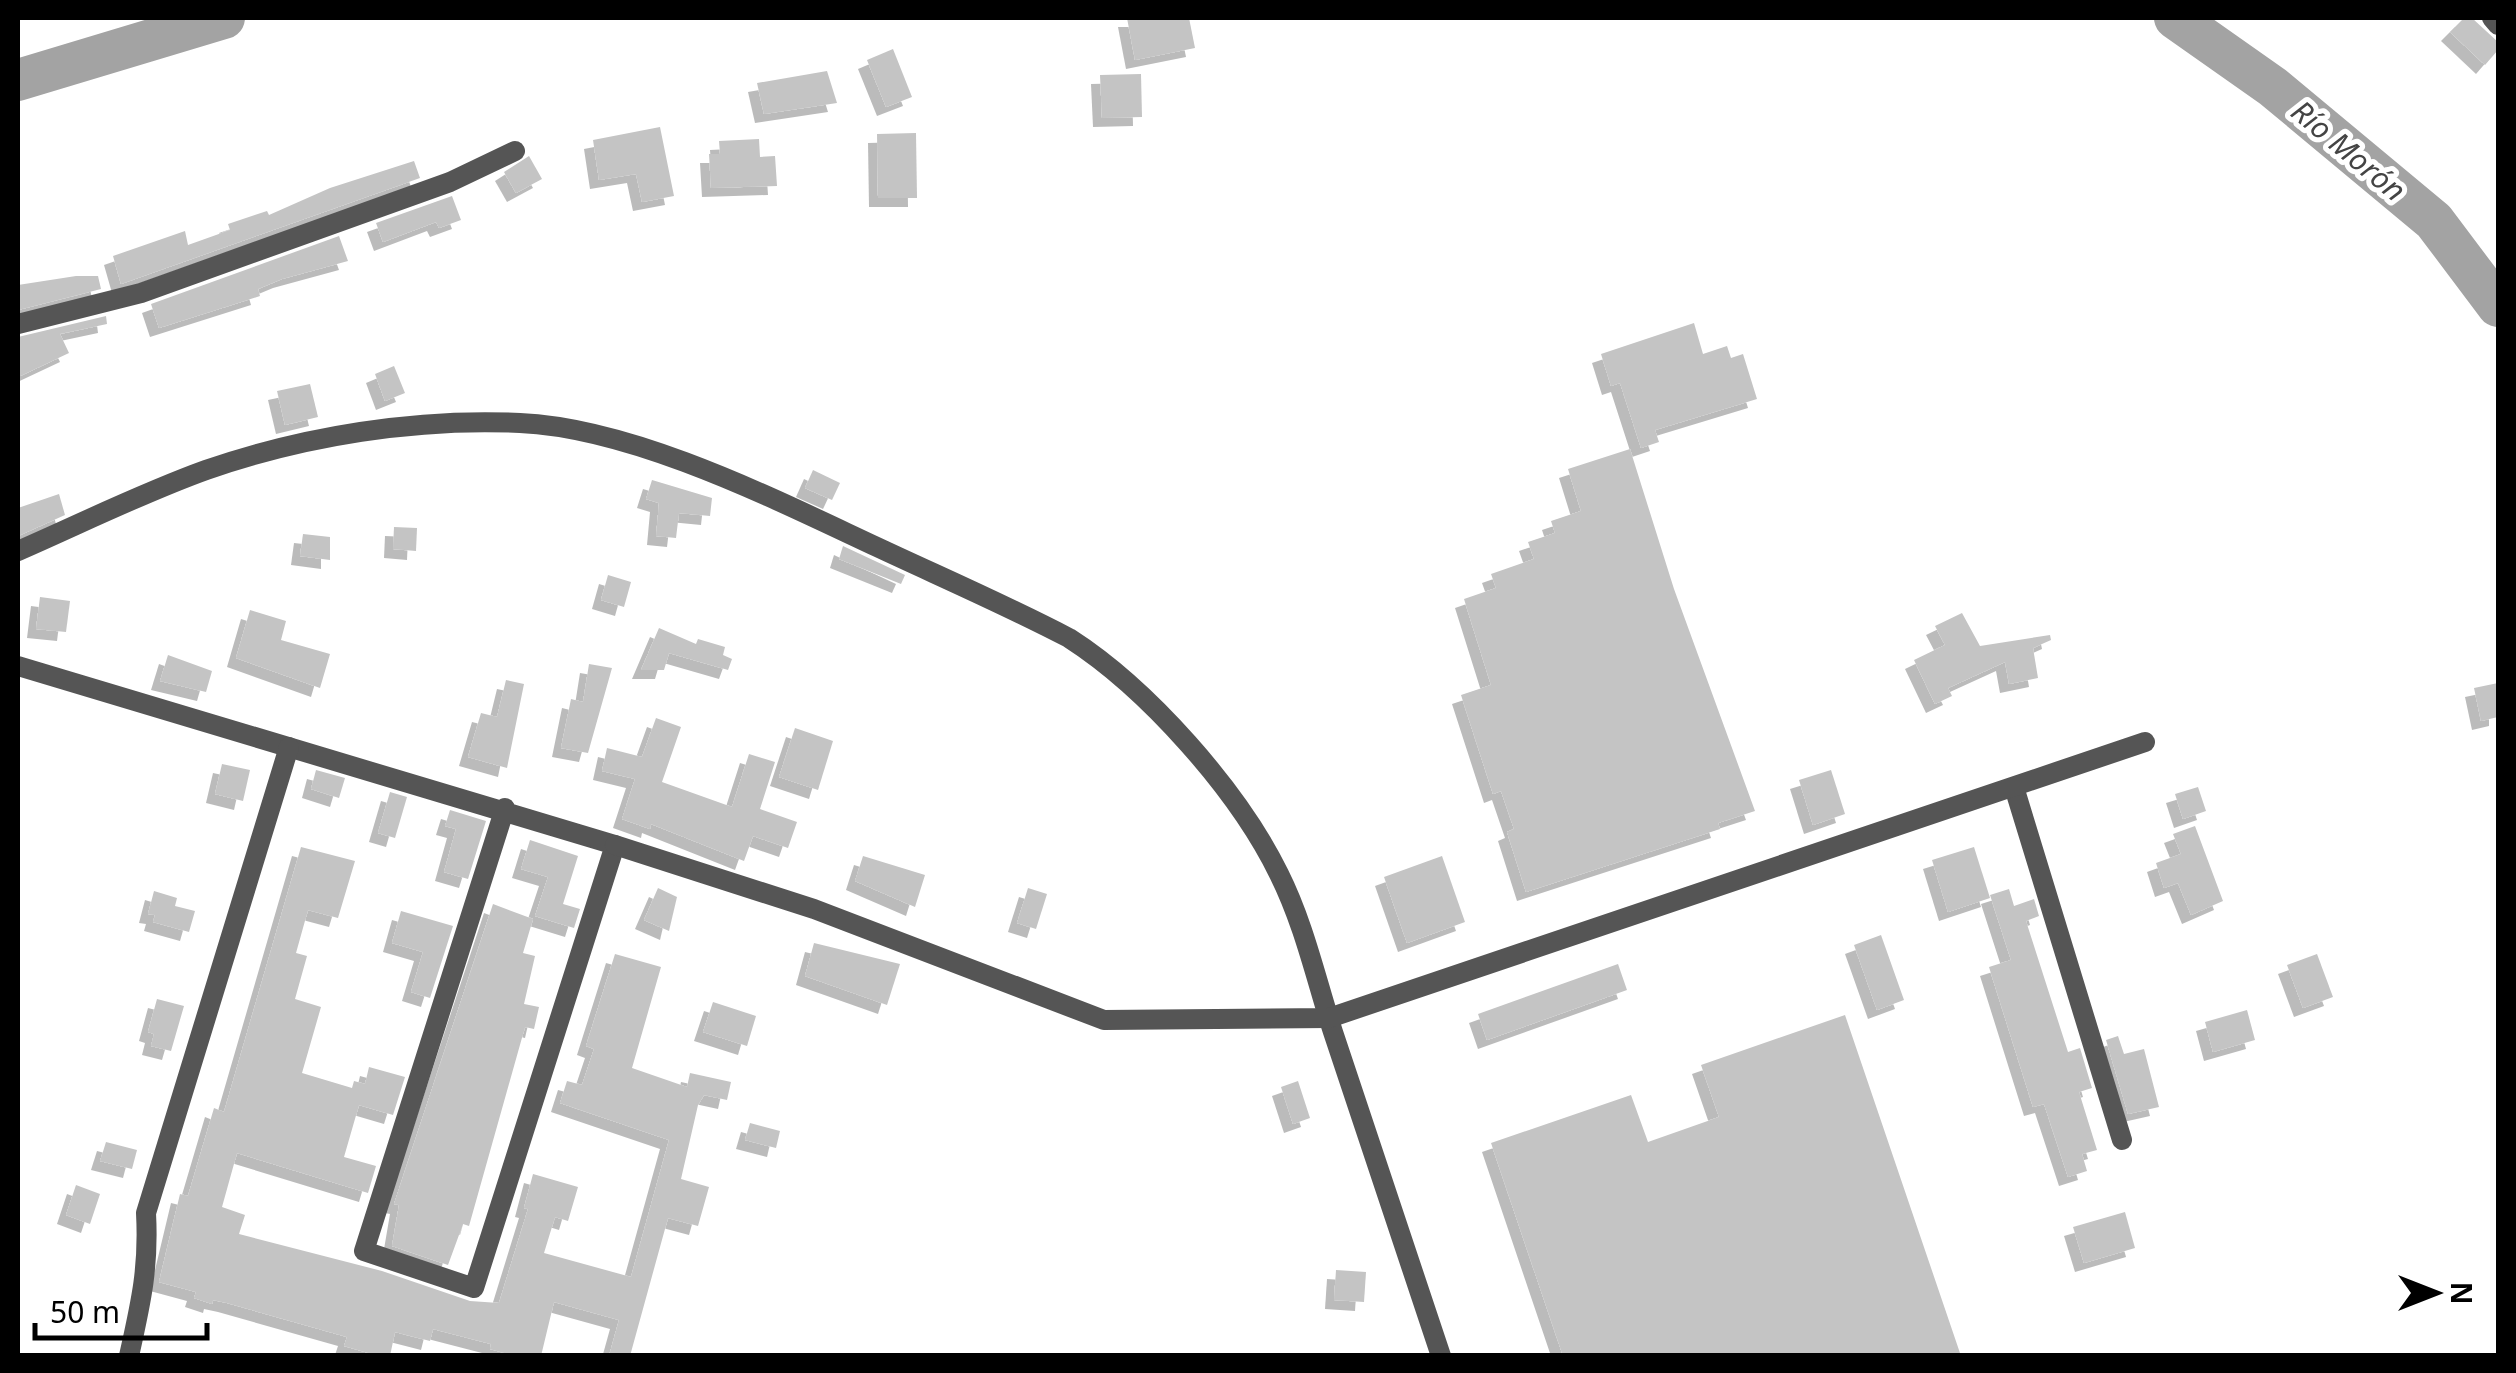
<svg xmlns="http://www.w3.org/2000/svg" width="2516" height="1373" font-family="'Noto Sans',sans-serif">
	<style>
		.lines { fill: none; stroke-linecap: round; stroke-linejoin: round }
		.river { stroke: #a3a3a3; stroke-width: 42 }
		.building { fill: #c4c4c4; filter: url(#shadow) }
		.street { stroke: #555; stroke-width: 20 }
		.labels { text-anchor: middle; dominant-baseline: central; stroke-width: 10; stroke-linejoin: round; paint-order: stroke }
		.water-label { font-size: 30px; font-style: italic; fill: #444; stroke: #fff }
	</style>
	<defs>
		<filter id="shadow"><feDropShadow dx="-9" dy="9" stdDeviation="0" flood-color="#0004"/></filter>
	</defs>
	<rect width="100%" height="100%" fill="#fff"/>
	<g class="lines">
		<!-- river -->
		<g class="river">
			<path d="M2175,18L2273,87L2434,221L2498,306"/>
			<path d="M18,80L224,18"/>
		</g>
	</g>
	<!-- building -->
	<g class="building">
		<path d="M1127,18H1189L1195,48L1135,60Z"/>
		<path d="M2464,18H2472L2498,42V50L2485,65L2450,32Z"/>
		<path d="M893,49L912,97L886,107L867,60Z"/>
		<path d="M827,71L837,103L764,114L757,83Z"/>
		<path d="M1141,74L1142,117L1102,118L1100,75Z"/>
		<path d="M660,127L674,196L642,202L636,174L599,180L593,140Z"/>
		<path d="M916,133L917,198H878L877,134Z"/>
		<path d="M759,139L760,157L775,156L777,186L711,188L709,154H720L719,141Z"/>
		<path d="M529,156L542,179L516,193L504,172Z"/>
		<path d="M414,161L420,178L121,284L113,256L185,231L188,245L230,230L228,224L267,211L269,215L330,188Z"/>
		<path d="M452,196L461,220L439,228L436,222L383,242L376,223Z"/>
		<path d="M339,236L348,261L282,279L258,289L260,296L159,328L151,304Z"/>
		<path d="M76,276H98L101,289L18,310V285Z"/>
		<path d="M106,316L107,324L60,334L69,353L18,377V337Z"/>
		<path d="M1694,323L1703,354L1727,346L1731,358L1743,354L1757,399L1655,430L1659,442L1641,448L1620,383L1611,386L1601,354Z"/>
		<path d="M394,366L405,393L385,401L375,374Z"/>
		<path d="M310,384L318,417L285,425L277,391Z"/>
		<path d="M1630,449L1674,589L1755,811L1718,823L1720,829L1526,892L1507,832L1514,829L1501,791L1493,794L1461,695L1491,685L1464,599L1496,588L1491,574L1534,559L1528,542L1555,533L1551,521L1581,511L1568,469Z"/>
		<path d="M813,470L840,483L832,500L805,488Z"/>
		<path d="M652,480L712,498L710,516L679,513L676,538L656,536L659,503L646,499Z"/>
		<path d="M59,494L65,515L18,536V508Z"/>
		<path d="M394,527L417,528L416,551L393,549Z"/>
		<path d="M303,534L330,537V560L300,556Z"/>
		<path d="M843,546L905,575L901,584L839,559Z"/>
		<path d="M608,575L631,582L624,607L601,600Z"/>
		<path d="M40,597L70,601L66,632L36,629Z"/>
		<path d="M250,610L286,621L281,640L330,654L320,688L236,658Z"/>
		<path d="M1962,613L1980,646L2050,635L2051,640L2033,648L2038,678L2009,684L2005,662L1948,688L1952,696L1935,704L1914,660L1945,645L1935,626Z"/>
		<path d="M659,628L696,644L698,639L725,647L723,655L732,659L728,670L669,653L664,670H641Z"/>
		<path d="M168,655L212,671L206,692L160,681Z"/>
		<path d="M589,664L612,668L588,753L561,748L571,699L583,702Z"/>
		<path d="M506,680L524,684L507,768L468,757L481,713L497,717Z"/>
		<path d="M2498,683V717L2481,721L2474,688Z"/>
		<path d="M656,718L681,727L662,782L732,807L749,754L775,762L760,809L797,822L788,848L753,836L744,861L651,824L650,829L622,819L635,779L602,771L607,748L642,757Z"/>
		<path d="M795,728L833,741L818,790L779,777Z"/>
		<path d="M222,764L250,770L243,801L215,794Z"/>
		<path d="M316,770L345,778L339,798L311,789Z"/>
		<path d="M1831,770L1845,814L1813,825L1799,780Z"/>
		<path d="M2198,787L2206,811L2183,819L2175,794Z"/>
		<path d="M390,792L407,797L395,838L378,833Z"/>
		<path d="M450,810L486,821L468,879L444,872L456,829L445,826Z"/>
		<path d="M2195,826L2223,901L2191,915L2178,883L2164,888L2156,863L2181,854L2173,834Z"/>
		<path d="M530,840L578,856L563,904L580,909L574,928L535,916L548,877L521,869Z"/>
		<path d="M301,847L355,861L338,918L308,910L296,953L307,956L295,999L321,1007L302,1073L352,1088L354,1081L365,1084L369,1067L405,1077L393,1115L359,1105L344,1157L376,1166L368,1193L237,1153L222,1207L245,1215L239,1234L382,1271L470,1301L499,1303L528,1209L524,1208L533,1174L578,1187L568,1221L555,1217L544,1253L631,1277L669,1140L560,1103L567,1081L582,1085L594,1049L586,1046L615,954L661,967L632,1068L687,1087L690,1073L731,1082L727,1100L704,1095L698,1105L681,1179L709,1187L698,1226L668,1218L630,1356H609L619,1320L554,1302L541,1356H515L490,1349L491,1344L433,1329L430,1341L395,1332L390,1356H379L344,1346L347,1337L227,1303L213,1300L212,1304L194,1298L196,1292L159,1282L180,1194L188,1196L214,1108L224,1112Z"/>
		<path d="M1974,847L1990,898L1948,912L1932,860Z"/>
		<path d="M863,856L925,875L915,907L855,881Z"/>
		<path d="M1442,856L1465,922L1407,943L1384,877Z"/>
		<path d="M658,888L677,897L669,931L644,920Z"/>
		<path d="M1028,888L1047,894L1036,929L1017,923Z"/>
		<path d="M2009,889L2014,906L2034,899L2039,916L2026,921L2068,1052L2080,1048L2092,1088L2079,1092L2097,1150L2082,1154L2087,1171L2068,1177L2044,1104L2033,1107L1989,967L2011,960L1990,895Z"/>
		<path d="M154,891L177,898L175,906L195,911L189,932L153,922L155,915L148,914Z"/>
		<path d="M493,904L533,919L523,953L535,956L524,1004L539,1007L534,1029L525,1027L469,1226L463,1224L448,1265L392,1246L399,1205L394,1204Z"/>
		<path d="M401,911L453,926L430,998L411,992L423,952L392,943Z"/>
		<path d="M1881,935L1904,1000L1877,1010L1854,945Z"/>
		<path d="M814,943L900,964L887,1005L805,976Z"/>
		<path d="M2317,954L2333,997L2303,1008L2287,965Z"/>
		<path d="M1618,964L1627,990L1487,1040L1478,1014Z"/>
		<path d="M157,999L184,1006L171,1051L151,1046L154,1034L148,1032Z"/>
		<path d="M713,1002L756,1016L747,1046L703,1032Z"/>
		<path d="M2247,1010L2255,1040L2213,1052L2205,1022Z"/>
		<path d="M1845,1015L1961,1356H1563L1491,1143L1631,1095L1648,1142L1719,1117L1701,1065Z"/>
		<path d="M2118,1036L2124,1054L2144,1049L2159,1107L2128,1114L2106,1040Z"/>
		<path d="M1298,1081L1310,1118L1293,1124L1281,1087Z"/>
		<path d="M750,1123L780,1131L776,1148L745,1140Z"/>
		<path d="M106,1142L137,1150L132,1169L100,1161Z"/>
		<path d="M76,1185L100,1194L90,1224L66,1215Z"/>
		<path d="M2125,1212L2135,1248L2084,1263L2073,1227Z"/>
		<path d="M1336,1270L1366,1272L1364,1302L1334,1300Z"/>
	</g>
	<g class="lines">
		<!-- street -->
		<g class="street">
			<path d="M2492,18L2498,25"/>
			<path d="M18,324L141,293L450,182L515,151"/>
			<path d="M18,551C80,524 142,493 206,470C304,436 416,418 520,423C634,428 774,499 877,547C941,577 1006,605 1069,638C1147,688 1238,790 1279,874C1304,924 1316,979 1333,1032C1369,1140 1405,1248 1441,1356"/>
			<path d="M18,666L615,845L474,1288L364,1251L505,808"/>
			<path d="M2014,787L2122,1140"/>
			<path d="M615,845L814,909L1104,1020L1329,1018L2145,742"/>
			<path d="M129,1356C141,1302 149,1268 146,1213L289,747"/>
		</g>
	</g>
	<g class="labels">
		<!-- water labels -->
		<g class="water-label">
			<text transform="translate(2349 150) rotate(40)">Río Morón</text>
		</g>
	</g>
	<!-- border -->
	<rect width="2516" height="1373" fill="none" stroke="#000000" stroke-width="40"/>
	<!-- north arrow -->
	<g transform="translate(2436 1293) rotate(90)" stroke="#ffffff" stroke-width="8" paint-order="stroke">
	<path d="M0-8L18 38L0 25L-18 38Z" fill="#000000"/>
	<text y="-15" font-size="28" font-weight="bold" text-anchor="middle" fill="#000000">N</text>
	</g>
	<!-- scale -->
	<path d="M35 1323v15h172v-15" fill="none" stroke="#000000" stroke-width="5"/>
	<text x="50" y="1323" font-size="30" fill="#000000" stroke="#ffffff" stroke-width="8" paint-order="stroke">50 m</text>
</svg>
